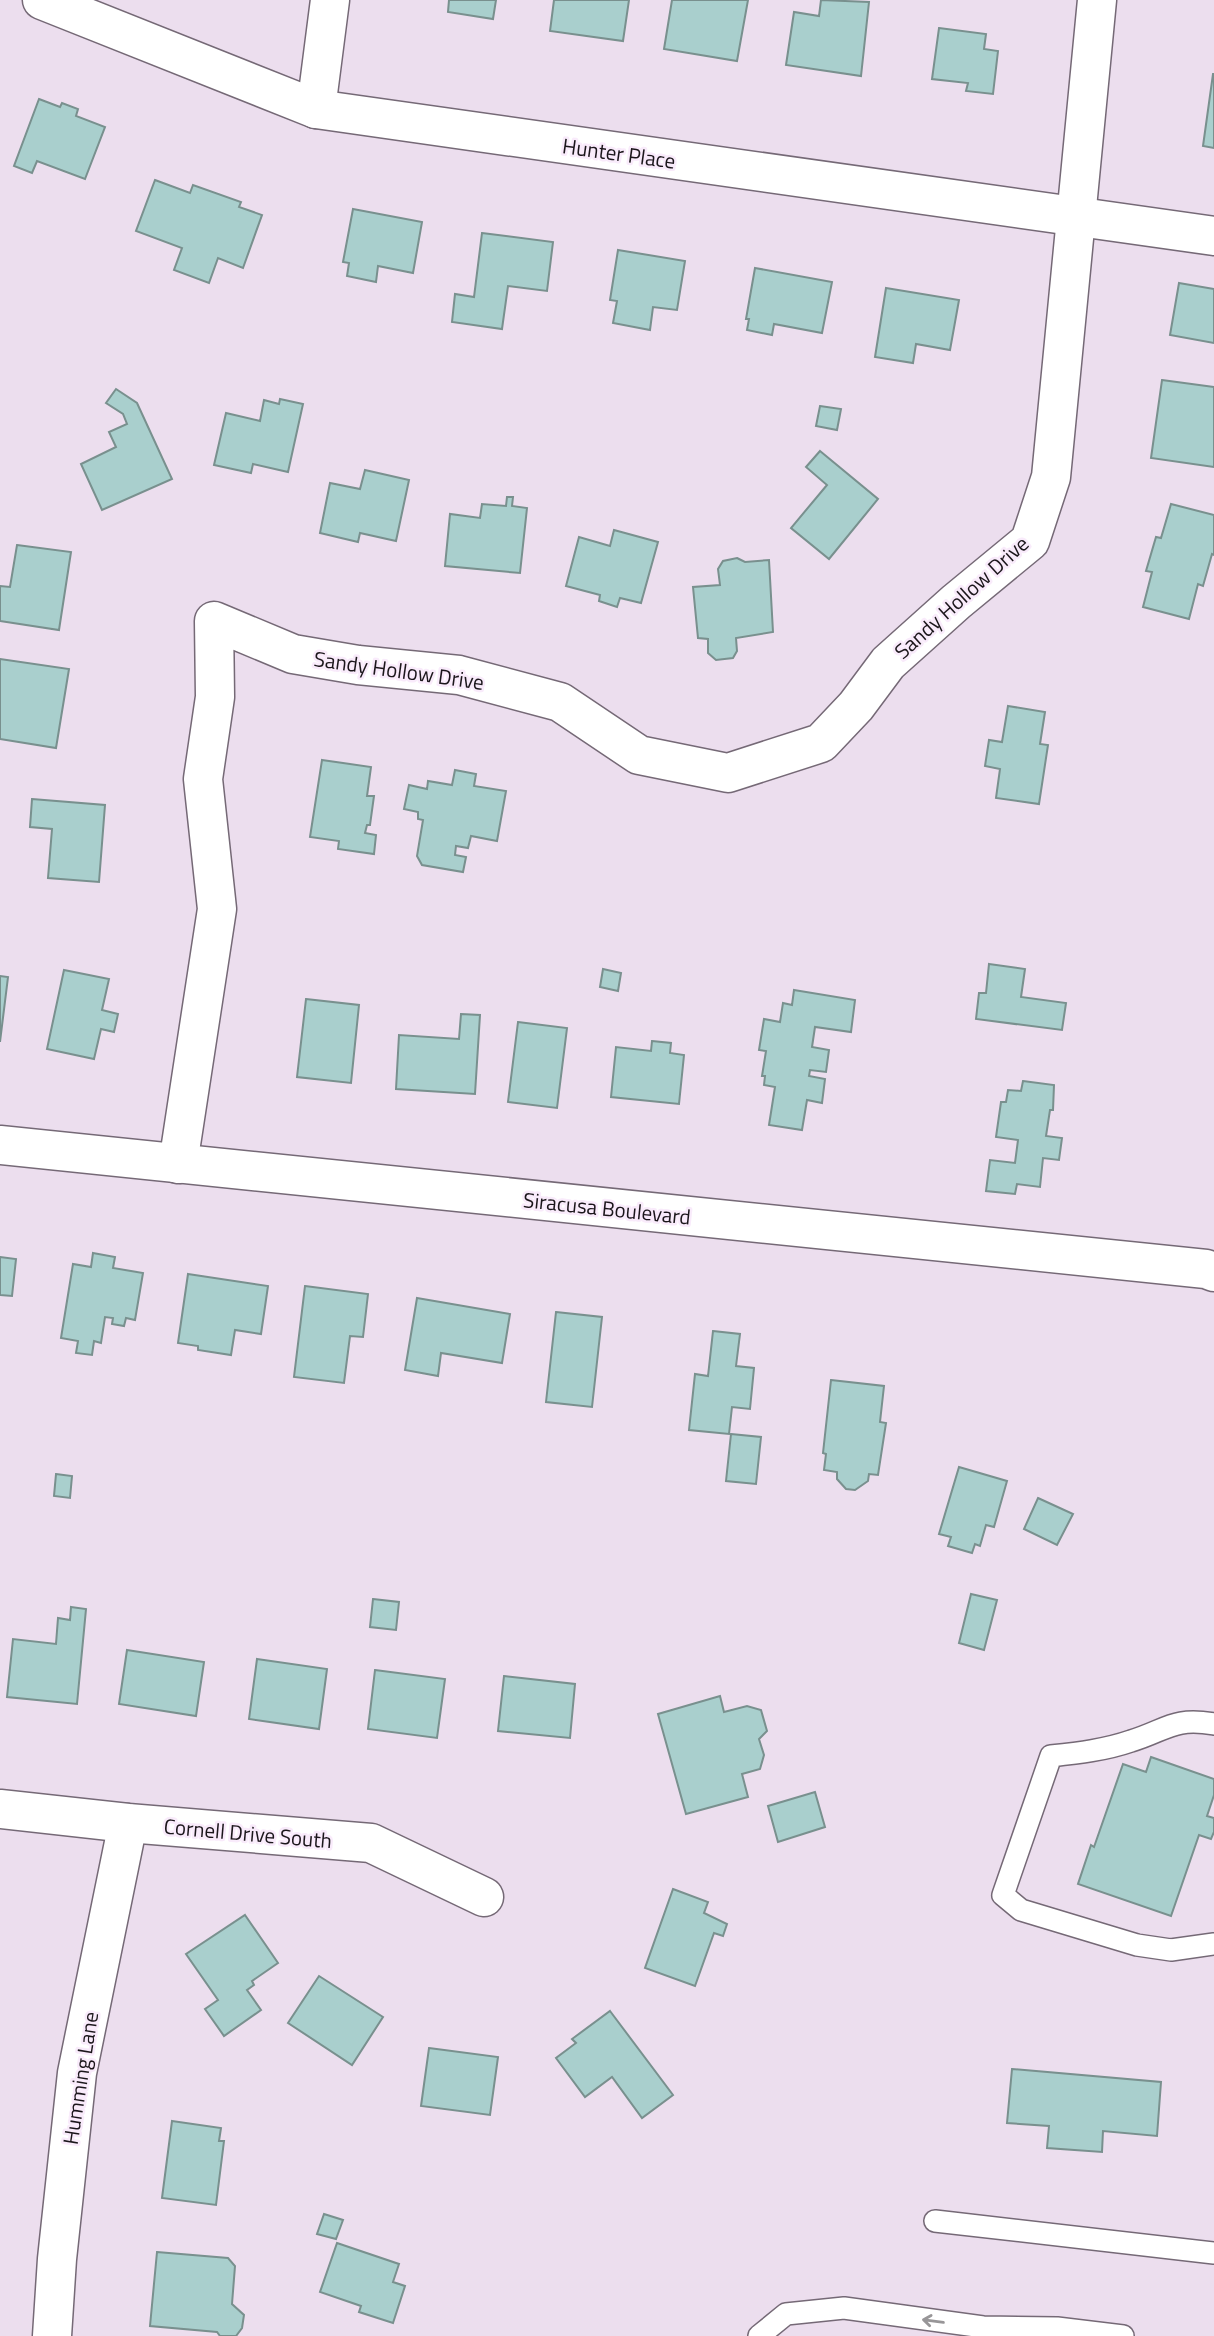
<svg xmlns="http://www.w3.org/2000/svg" width="1214" height="2336" font-family="'Titillium Web',sans-serif">
	<style>
		.building { fill: #a9cfcd; stroke: #79908e; stroke-width: 2 }
		.lines { fill: none; stroke-linecap: round; stroke-linejoin: round }
		.lane-casing { stroke: #756976; stroke-width: 24 }
		.street-casing { stroke: #756976; stroke-width: 41 }
		.lane { stroke: #fff; stroke-width: 21 }
		.street { stroke: #fff; stroke-width: 38 }
		.oneway { stroke: #989698 }
		.labels { text-anchor: middle; dominant-baseline: central; stroke-width: 5; stroke-linejoin: round; paint-order: stroke }
		.street-label { font-size: 21px; fill: #1b161b; stroke: #f9ebfb }
	</style>
	<rect width="100%" height="100%" fill="#ecdeee"/>
	<!-- building -->
	<g class="building">
		<path d="M449,0H496L493,19L448,12Z"/>
		<path d="M554,0H629L623,41L550,31Z"/>
		<path d="M672,0H748L737,61L664,49Z"/>
		<path d="M821,0L869,2L861,76L786,65L794,12L819,16Z"/>
		<path d="M939,28L986,34L984,49L998,51L993,94L966,91L968,83L932,79Z"/>
		<path d="M1213,74H1214V148L1203,146Z"/>
		<path d="M39,99L60,107L62,103L78,109L76,116L105,127L85,179L37,161L32,173L14,166Z"/>
		<path d="M155,180L190,193L193,185L241,202L239,207L262,215L243,268L218,258L209,283L174,270L182,248L136,231Z"/>
		<path d="M353,209L422,222L413,273L378,266L376,282L347,276L349,263L343,262Z"/>
		<path d="M482,233L553,242L547,291L508,286L502,329L452,322L455,294L474,297Z"/>
		<path d="M618,250L685,261L677,310L653,307L650,330L613,323L617,301L610,300Z"/>
		<path d="M755,268L832,282L822,333L774,324L772,335L747,330L749,319H746Z"/>
		<path d="M1179,283L1214,289V343L1170,335Z"/>
		<path d="M886,288L959,300L950,350L916,344L913,363L875,357Z"/>
		<path d="M1162,380L1214,387V467L1151,458Z"/>
		<path d="M116,389L137,403L172,479L102,510L81,464L116,447L109,432L127,424L123,414L106,403Z"/>
		<path d="M280,399L303,404L288,472L253,464L251,473L214,465L226,413L260,421L264,400L279,404Z"/>
		<path d="M820,406L841,409L837,430L816,426Z"/>
		<path d="M820,451L878,499L829,559L791,528L827,485L806,467Z"/>
		<path d="M365,470L409,480L396,541L360,533L358,542L320,533L330,483L360,489Z"/>
		<path d="M507,497H513L512,506L527,508L520,573L445,566L450,514L480,518L482,504L506,506Z"/>
		<path d="M1171,504L1214,515V555L1212,554L1203,586L1198,584L1189,619L1143,607L1152,572L1146,571L1156,537L1161,538Z"/>
		<path d="M614,530L658,542L641,603L620,598L617,607L599,601L600,595L566,586L579,537L610,546Z"/>
		<path d="M17,545L71,552L59,630L0,621V586L10,587Z"/>
		<path d="M737,558L745,562L769,560L773,632L736,638L737,651L733,658L716,660L708,653V639L698,638L693,587L720,585L718,569L723,561Z"/>
		<path d="M0,659L69,669L56,748L0,739Z"/>
		<path d="M1008,706L1045,712L1040,744L1048,745L1039,804L996,798L1000,769L985,766L989,740L1002,742Z"/>
		<path d="M322,760L371,767L367,796H374L370,825H367L365,833L376,835L374,854L338,849L339,841L310,837Z"/>
		<path d="M455,770L476,774L474,786L506,791L497,841L471,836L468,848L456,846L455,855L466,857L463,872L422,865L417,856L423,820L418,819V812L404,809L409,785L427,789L428,781L452,785Z"/>
		<path d="M32,799L105,805L99,882L48,878L52,829L30,827Z"/>
		<path d="M989,964L1025,969L1021,997L1066,1003L1062,1030L976,1019L979,993H986Z"/>
		<path d="M603,969L621,973L618,991L600,987Z"/>
		<path d="M64,970L109,979L102,1010L118,1014L114,1032L101,1029L94,1059L47,1049Z"/>
		<path d="M0,976L8,977L0,1042Z"/>
		<path d="M794,990L855,1000L851,1032L815,1027L812,1047L829,1050L826,1072L810,1070L809,1076L825,1079L822,1103L807,1100L802,1130L769,1125L775,1087L764,1085L765,1076H762L766,1051L759,1050L764,1019L780,1022L783,1003L792,1005Z"/>
		<path d="M306,999L359,1005L351,1083L297,1077Z"/>
		<path d="M461,1014L480,1015L475,1094L396,1089L399,1035L459,1039Z"/>
		<path d="M518,1022L567,1028L557,1108L508,1102Z"/>
		<path d="M652,1041L671,1043L670,1053L684,1055L679,1104L611,1097L616,1047L651,1051Z"/>
		<path d="M1023,1081L1054,1085L1053,1110H1050L1046,1136L1062,1138L1059,1160L1043,1158L1040,1187L1017,1184L1015,1194L986,1191L990,1160L1015,1163L1018,1140L996,1137L1001,1102H1006L1008,1090L1021,1091Z"/>
		<path d="M93,1253L115,1257L113,1268L143,1273L135,1320L126,1318L124,1326L112,1324L113,1318L105,1317L101,1343L94,1341L92,1355L76,1353L78,1341L61,1338L73,1264L91,1267Z"/>
		<path d="M0,1257L16,1259L12,1296L0,1295Z"/>
		<path d="M188,1274L268,1286L261,1334L235,1330L231,1355L198,1350V1346L178,1343Z"/>
		<path d="M305,1286L368,1294L363,1337L350,1336L344,1383L294,1377Z"/>
		<path d="M417,1298L510,1314L502,1363L441,1353L438,1376L405,1370Z"/>
		<path d="M556,1312L602,1317L592,1407L546,1402Z"/>
		<path d="M713,1331L740,1334L736,1366L754,1368L750,1409L732,1407L729,1434L689,1430L695,1374L708,1376Z"/>
		<path d="M831,1380L884,1386L880,1422L886,1423L878,1475L869,1474L868,1481L855,1490L846,1489L837,1479V1472L824,1470L826,1454L823,1453Z"/>
		<path d="M731,1434L761,1437L756,1484L726,1481Z"/>
		<path d="M959,1467L1007,1481L994,1527L986,1525L980,1546L975,1544L972,1553L948,1546L951,1537L939,1534Z"/>
		<path d="M56,1474L72,1476L70,1498L54,1496Z"/>
		<path d="M1038,1498L1073,1514L1057,1545L1024,1529Z"/>
		<path d="M971,1594L997,1600L984,1650L959,1643Z"/>
		<path d="M373,1599L399,1602L396,1630L370,1627Z"/>
		<path d="M71,1607L86,1609L77,1704L7,1697L13,1639L56,1644L58,1618L70,1620Z"/>
		<path d="M127,1650L204,1662L196,1716L119,1704Z"/>
		<path d="M257,1659L327,1669L319,1729L249,1719Z"/>
		<path d="M375,1670L445,1679L437,1738L368,1729Z"/>
		<path d="M504,1676L575,1684L570,1738L498,1731Z"/>
		<path d="M720,1696L724,1712L747,1706L761,1710L767,1731L759,1739L764,1755L760,1769L742,1774L748,1797L686,1814L658,1714Z"/>
		<path d="M1151,1757L1214,1779V1795L1207,1816L1214,1818V1832L1211,1839L1199,1835L1171,1916L1078,1884L1091,1845L1094,1847L1123,1764L1146,1772Z"/>
		<path d="M815,1792L825,1827L778,1842L768,1806Z"/>
		<path d="M673,1889L708,1902L704,1913L727,1924L723,1936L714,1933L695,1986L645,1968Z"/>
		<path d="M245,1915L278,1963L252,1981L254,1985L247,1990L261,2010L224,2036L205,2009L218,2000L186,1954Z"/>
		<path d="M319,1976L383,2017L352,2065L288,2023Z"/>
		<path d="M610,2011L673,2095L642,2118L612,2077L585,2097L556,2058L576,2043L572,2039Z"/>
		<path d="M429,2048L498,2057L490,2115L421,2106Z"/>
		<path d="M1012,2069L1161,2082L1157,2136L1103,2131L1102,2152L1047,2148L1049,2126L1007,2123Z"/>
		<path d="M172,2121L221,2128L219,2141H224L216,2205L162,2198Z"/>
		<path d="M324,2214L343,2220L336,2239L317,2234Z"/>
		<path d="M337,2243L399,2264L393,2282L405,2286L393,2323L359,2312L361,2306L320,2292Z"/>
		<path d="M157,2252L228,2258L235,2266L232,2304L244,2315L242,2328L236,2336H220L217,2332L150,2326Z"/>
	</g>
	<g class="lines">
		<defs>
			<g id="lane">
				<path d="M1214,1724C1173,1717 1167,1730 1131,1741C1105,1750 1078,1753 1051,1756L1003,1895L1021,1910L1137,1945L1171,1950L1214,1944"/>
				<path d="M935,2221L1214,2253"/>
				<path d="M759,2336L786,2314L844,2308L983,2327L1057,2328L1123,2336"/>
			</g>
			<g id="street">
				<path d="M42,0L316,109L1214,236"/>
				<path d="M316,109L330,0"/>
				<path d="M0,1145L1206,1269L1214,1272"/>
				<path d="M178,1164L217,909L203,779L215,697L214,621L293,654L358,665L459,675L560,702L639,755L728,773L821,743L856,706L888,663L956,602L1030,541L1051,477L1097,0"/>
				<path d="M0,1809L128,1823L371,1843L484,1897"/>
				<path d="M52,2336L57,2259L77,2073L128,1823"/>
			</g>
		</defs>
		<!-- lane casing -->
		<use href="#lane" class="lane-casing"/>
		<!-- street casing -->
		<use href="#street" class="street-casing"/>
		<!-- lane -->
		<use href="#lane" class="lane"/>
		<!-- street -->
		<use href="#street" class="street"/>
	</g>
	<!-- one-way arrows -->
	<defs><path id="oneway-shaft" d="M-6 0H5M1.5-3L5.5 0L1.5 3" fill="none" stroke-width="1.6" stroke-linecap="round" stroke-linejoin="round" transform="scale(1.75)"/></defs>
	<use class="oneway" href="#oneway-shaft" transform="translate(933 2321) rotate(-172)"/>
	<g class="labels">
		<!-- street labels -->
		<g class="street-label">
			<text transform="translate(619 153) rotate(8)">Hunter Place</text>
			<text transform="translate(961 597) rotate(-42)">Sandy Hollow Drive</text>
			<text transform="translate(399 670) rotate(8)">Sandy Hollow Drive</text>
			<text transform="translate(607 1208) rotate(6)">Siracusa Boulevard</text>
			<text transform="translate(248 1833) rotate(5)">Cornell Drive South</text>
			<text transform="translate(80 2078) rotate(-81)">Humming Lane</text>
		</g>
	</g>
</svg>
